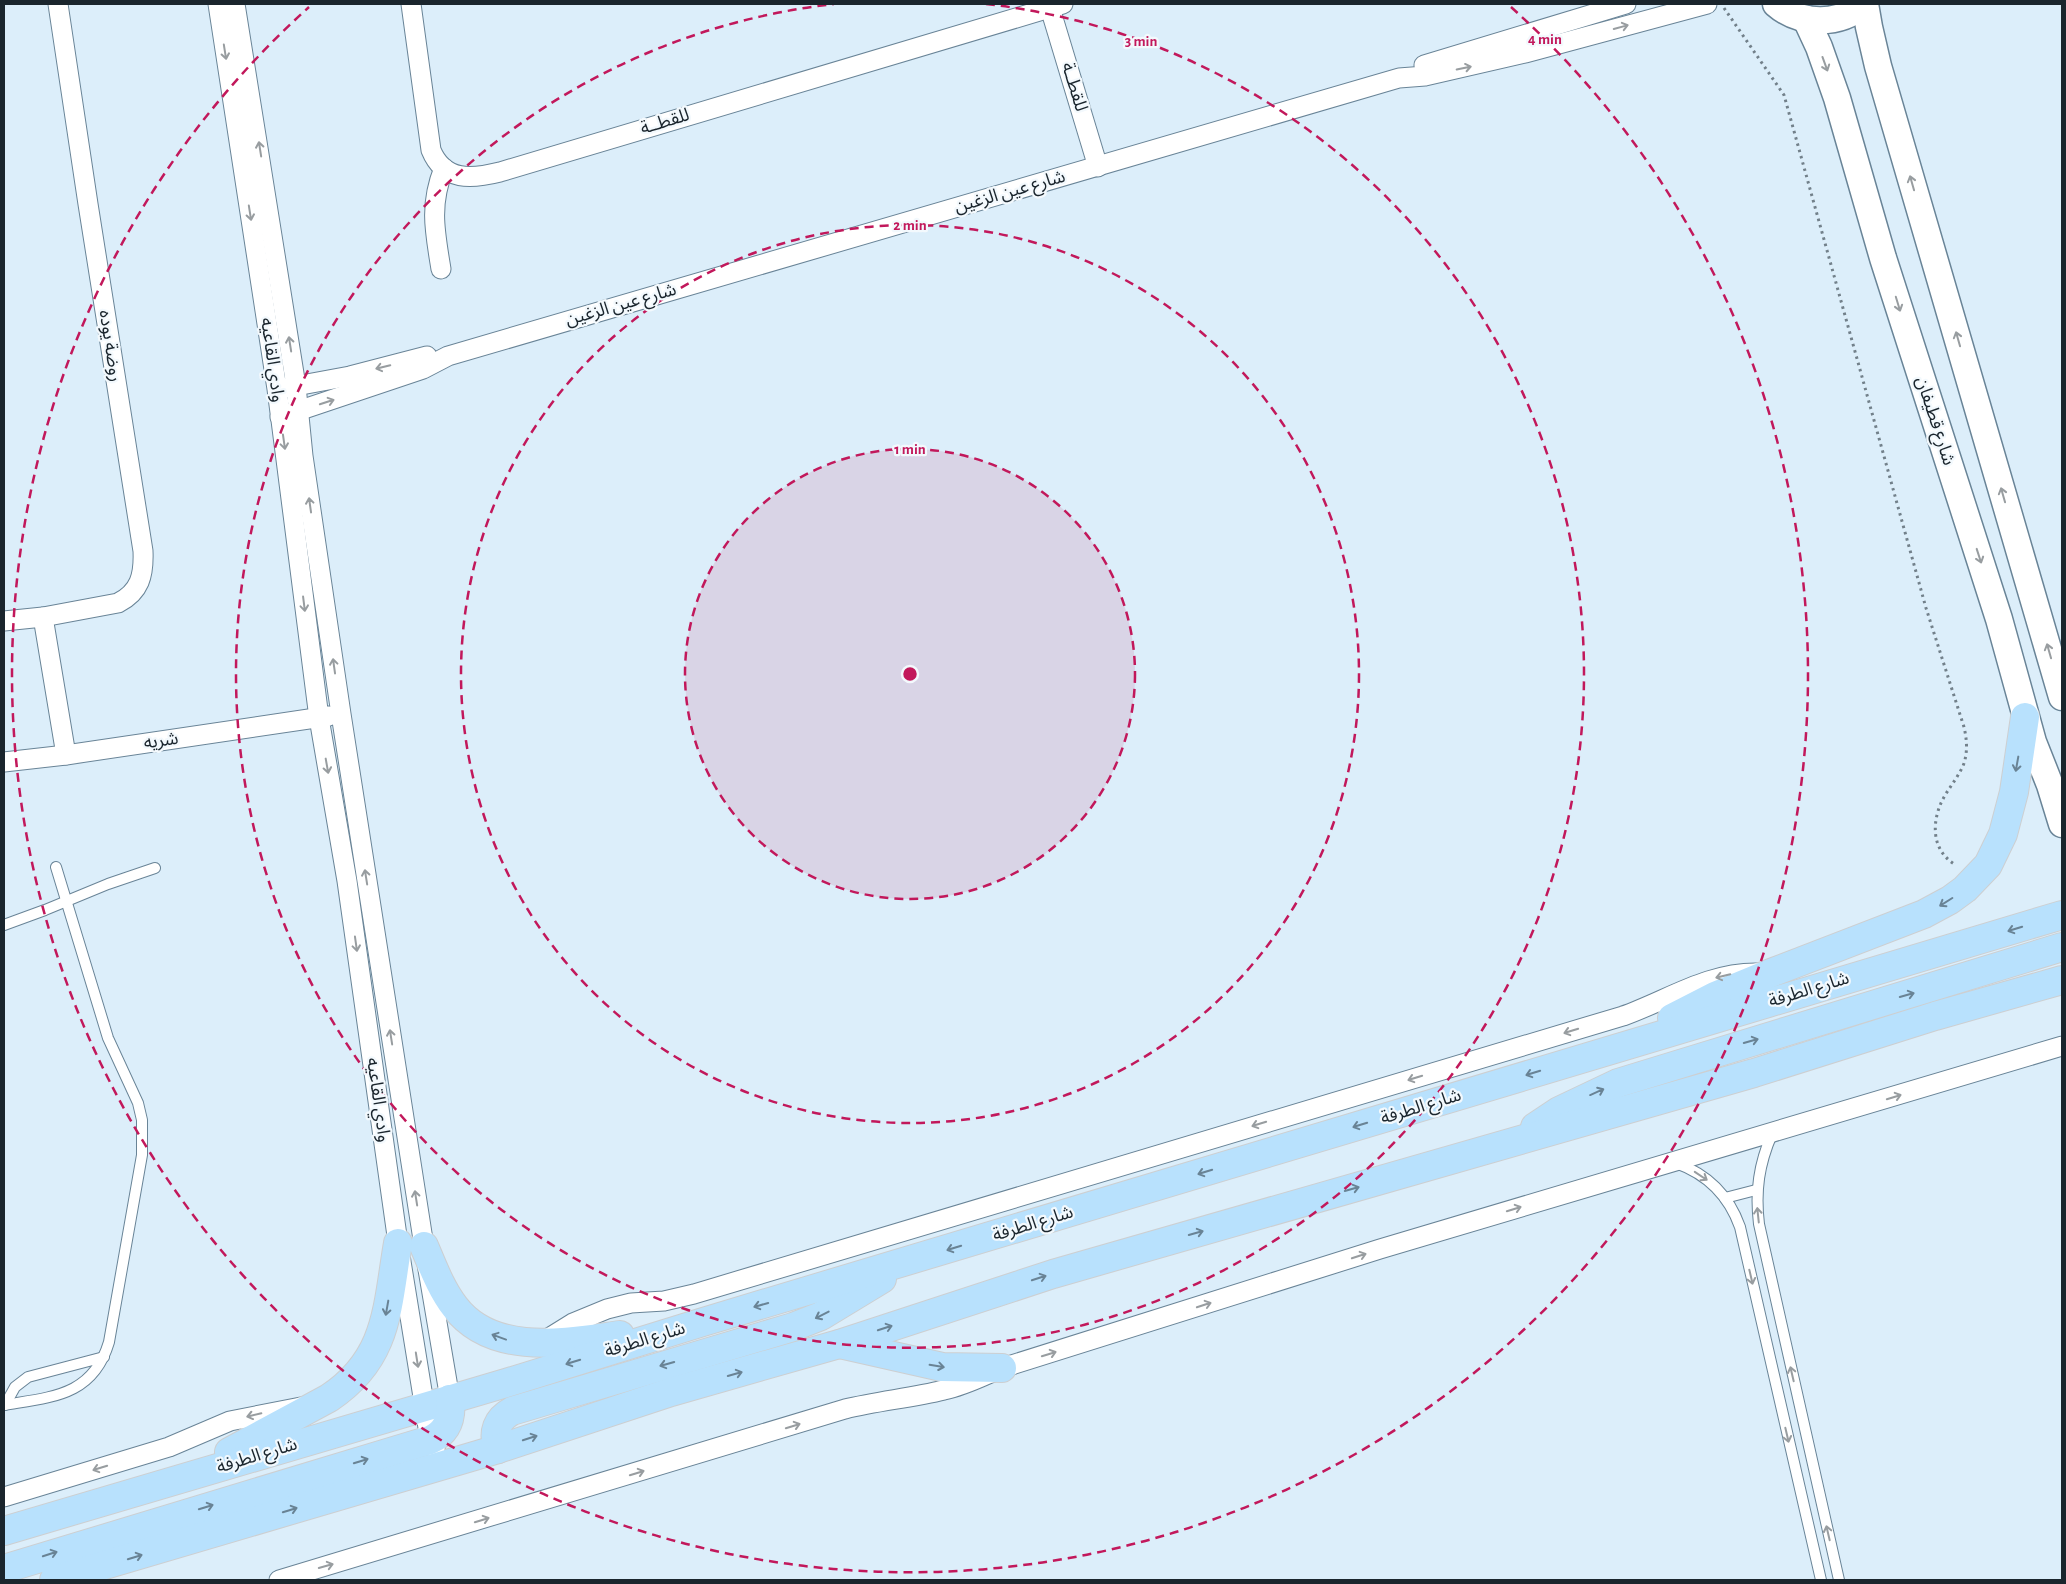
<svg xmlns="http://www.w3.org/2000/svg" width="2066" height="1584" font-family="'Alegreya Sans','Noto Sans Arabic',sans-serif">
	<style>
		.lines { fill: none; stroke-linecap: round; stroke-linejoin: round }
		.lane-casing { stroke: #698497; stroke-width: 12 }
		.street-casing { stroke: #698497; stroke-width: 21 }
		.secondary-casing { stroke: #698497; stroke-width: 29 }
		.primary-casing { stroke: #cdcfd1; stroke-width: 30 }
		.path { stroke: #72808a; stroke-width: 3; stroke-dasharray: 2.5 4; stroke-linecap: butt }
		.lane { stroke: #fff; stroke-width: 10 }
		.street { stroke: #fff; stroke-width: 19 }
		.secondary { stroke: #fff; stroke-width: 26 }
		.primary { stroke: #b8e1fd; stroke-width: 28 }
		.oneway { stroke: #989da0 }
		.oneway2 { stroke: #698395 }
		.ring { fill: none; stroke: #c2185b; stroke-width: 2.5; stroke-dasharray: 9 6 }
		.labels { text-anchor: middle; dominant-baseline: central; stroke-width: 4.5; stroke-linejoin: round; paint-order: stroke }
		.street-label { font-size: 18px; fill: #1a252d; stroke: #f3f9fd }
		.centre { fill: #c2185b; stroke: #f3f9fd; stroke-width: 2.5 }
		.ring-label { font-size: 15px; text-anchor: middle; font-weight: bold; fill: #c2185b; stroke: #f3f9fd; stroke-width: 4.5; stroke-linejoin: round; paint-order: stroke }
	</style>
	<rect width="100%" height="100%" fill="#dceefa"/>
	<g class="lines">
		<defs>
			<g id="lane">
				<path d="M4,925L45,910L108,884L155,868"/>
				<path d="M1772,1134C1759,1164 1755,1191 1759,1224L1839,1580"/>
				<path d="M1676,1163C1707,1174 1729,1196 1740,1227L1821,1580"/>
				<path d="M1725,1198L1756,1190"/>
				<path d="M4,1405C52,1397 93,1396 109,1342L142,1155V1120L138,1103L108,1038L56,867"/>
				<path d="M5,1405L15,1387L28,1377L104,1357"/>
			</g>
			<g id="street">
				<path d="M218,4L277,389L319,718L347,881L398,1243L430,1440L435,1448"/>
				<path d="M235,4L296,386L303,456L341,714L424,1246L450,1399"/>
				<path d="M411,4L431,150C444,182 472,179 500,172L1063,4"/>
				<path d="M1050,8L1098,167"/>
				<path d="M1424,65L1626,4"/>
				<path d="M441,269C435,232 429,205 444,168"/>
				<path d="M285,388L350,376L427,356"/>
				<path d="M280,417L423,369L448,356L1399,78L1425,76L1525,53L1707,4"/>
				<path d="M43,617L66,755"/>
				<path d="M4,621L43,617L118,603C140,592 144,575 143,551L88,204L58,4"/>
				<path d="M4,762L66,755L329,716"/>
				<path d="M544,1341L573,1323L607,1309L631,1303L664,1301L694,1294L1623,1016C1668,1000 1708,972 1758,973"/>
				<path d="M4,1497L169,1447L230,1421L301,1407"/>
				<path d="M279,1580L845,1409C878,1401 911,1398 944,1390C964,1386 983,1376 1002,1368L1380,1249L2062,1046"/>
			</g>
			<g id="secondary">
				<path d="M1776,4C1800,25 1840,26 1863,4"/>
				<path d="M1865,4L1869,27L1878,66L2062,697"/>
				<path d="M1806,19L1819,47L1837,98L1883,258L1999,619L2033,742L2050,785L2062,824"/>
			</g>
			<g id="primary">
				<path d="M1672,1018L1715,996L1771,973L1924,914L1950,900L1965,889L1988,865L2003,834L2014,792L2025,717"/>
				<path d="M1535,1127L1559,1111L1618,1083L2062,947"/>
				<path d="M424,1246C433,1267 441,1289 455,1307C493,1357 567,1342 620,1335"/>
				<path d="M840,1344L942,1367L1002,1368"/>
				<path d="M498,1449C492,1432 497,1419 512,1411L793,1327L821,1316L882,1279"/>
				<path d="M229,1452L329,1398C389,1358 387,1307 398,1243"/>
				<path d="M4,1531L506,1383L703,1322L2062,915"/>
				<path d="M4,1569L430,1440C448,1432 452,1417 450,1399"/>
				<path d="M54,1580L498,1449L671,1392L839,1344L1053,1274L1754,1073L1935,1016L2062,980"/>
			</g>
		</defs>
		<!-- lane casing -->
		<use href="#lane" class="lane-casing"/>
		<!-- street casing -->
		<use href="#street" class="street-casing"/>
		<!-- secondary casing -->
		<use href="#secondary" class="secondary-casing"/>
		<!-- primary casing -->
		<use href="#primary" class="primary-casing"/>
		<!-- path -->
		<path class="path" d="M1724,8L1784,95L1926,608L1964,727C1967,740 1968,753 1963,766C1957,779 1947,790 1941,803C1931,826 1933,852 1956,865"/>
		<!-- lane -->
		<use href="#lane" class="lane"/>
		<!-- street -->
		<use href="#street" class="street"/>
		<!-- secondary -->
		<use href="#secondary" class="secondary"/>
		<!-- primary -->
		<use href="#primary" class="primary"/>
	</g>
	<!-- one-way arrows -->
	<defs><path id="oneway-shaft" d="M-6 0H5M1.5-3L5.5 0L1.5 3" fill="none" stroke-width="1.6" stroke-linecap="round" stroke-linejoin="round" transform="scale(1.25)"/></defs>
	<g class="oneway">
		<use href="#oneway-shaft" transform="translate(1621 27) rotate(-15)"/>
		<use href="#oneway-shaft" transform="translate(225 52) rotate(81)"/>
		<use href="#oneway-shaft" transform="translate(1825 64) rotate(70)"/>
		<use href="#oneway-shaft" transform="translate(1464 68) rotate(-12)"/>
		<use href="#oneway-shaft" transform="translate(260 149) rotate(-99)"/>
		<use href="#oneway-shaft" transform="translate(1912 183) rotate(-106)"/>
		<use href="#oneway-shaft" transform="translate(250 213) rotate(81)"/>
		<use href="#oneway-shaft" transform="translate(1898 304) rotate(73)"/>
		<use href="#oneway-shaft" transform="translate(1958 339) rotate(-106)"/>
		<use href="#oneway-shaft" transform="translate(290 344) rotate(-99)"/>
		<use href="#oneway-shaft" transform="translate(383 367) rotate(166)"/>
		<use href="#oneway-shaft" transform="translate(327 402) rotate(-18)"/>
		<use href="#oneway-shaft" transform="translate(284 442) rotate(82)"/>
		<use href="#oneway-shaft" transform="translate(2003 495) rotate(-106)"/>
		<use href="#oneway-shaft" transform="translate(310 505) rotate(-98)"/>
		<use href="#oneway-shaft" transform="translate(1979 556) rotate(72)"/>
		<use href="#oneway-shaft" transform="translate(304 604) rotate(83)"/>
		<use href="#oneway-shaft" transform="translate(2049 651) rotate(-106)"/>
		<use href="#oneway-shaft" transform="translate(334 666) rotate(-98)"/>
		<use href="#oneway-shaft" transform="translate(327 766) rotate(80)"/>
		<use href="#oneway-shaft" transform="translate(366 877) rotate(-99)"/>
		<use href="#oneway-shaft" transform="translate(356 944) rotate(82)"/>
		<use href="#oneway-shaft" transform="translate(1723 976) rotate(166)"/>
		<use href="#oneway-shaft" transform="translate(1571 1031) rotate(163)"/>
		<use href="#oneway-shaft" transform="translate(391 1037) rotate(-99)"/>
		<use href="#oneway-shaft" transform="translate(1415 1078) rotate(163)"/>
		<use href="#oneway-shaft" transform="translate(1894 1097) rotate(-17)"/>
		<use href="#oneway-shaft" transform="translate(1259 1124) rotate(163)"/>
		<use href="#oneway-shaft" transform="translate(1701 1176) rotate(34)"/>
		<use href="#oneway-shaft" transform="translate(416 1198) rotate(-99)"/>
		<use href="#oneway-shaft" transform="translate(1514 1209) rotate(-17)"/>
		<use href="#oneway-shaft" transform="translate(1758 1215) rotate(-96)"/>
		<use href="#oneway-shaft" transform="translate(1359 1256) rotate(-18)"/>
		<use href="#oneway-shaft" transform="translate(1751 1277) rotate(77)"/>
		<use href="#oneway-shaft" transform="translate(1204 1305) rotate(-18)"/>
		<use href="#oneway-shaft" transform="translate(1049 1354) rotate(-17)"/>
		<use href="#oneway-shaft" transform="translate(417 1360) rotate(81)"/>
		<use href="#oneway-shaft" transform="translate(1792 1374) rotate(-103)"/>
		<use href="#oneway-shaft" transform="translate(254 1415) rotate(167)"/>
		<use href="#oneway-shaft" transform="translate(793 1426) rotate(-17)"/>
		<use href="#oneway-shaft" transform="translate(1787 1435) rotate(77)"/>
		<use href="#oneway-shaft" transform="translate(100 1468) rotate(163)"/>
		<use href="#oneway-shaft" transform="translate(637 1473) rotate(-17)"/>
		<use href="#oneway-shaft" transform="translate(482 1520) rotate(-17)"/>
		<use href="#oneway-shaft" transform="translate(1828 1533) rotate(-103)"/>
		<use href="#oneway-shaft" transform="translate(326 1566) rotate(-16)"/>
	</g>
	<g class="oneway2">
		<use href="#oneway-shaft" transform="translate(2017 764) rotate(100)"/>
		<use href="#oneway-shaft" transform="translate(1946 902) rotate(148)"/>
		<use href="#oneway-shaft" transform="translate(2015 929) rotate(163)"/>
		<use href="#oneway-shaft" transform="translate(1907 995) rotate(-16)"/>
		<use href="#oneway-shaft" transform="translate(1751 1041) rotate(-16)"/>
		<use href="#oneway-shaft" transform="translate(1533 1073) rotate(163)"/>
		<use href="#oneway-shaft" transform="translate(1597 1092) rotate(-24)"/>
		<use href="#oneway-shaft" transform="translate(1360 1125) rotate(163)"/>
		<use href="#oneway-shaft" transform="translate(1205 1172) rotate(163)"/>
		<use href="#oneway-shaft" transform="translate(1352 1189) rotate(-16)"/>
		<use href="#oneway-shaft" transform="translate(1196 1233) rotate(-16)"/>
		<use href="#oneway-shaft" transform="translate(954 1248) rotate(163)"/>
		<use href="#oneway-shaft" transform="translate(1039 1278) rotate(-18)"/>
		<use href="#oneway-shaft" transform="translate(761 1305) rotate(164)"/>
		<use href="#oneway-shaft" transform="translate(387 1308) rotate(100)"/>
		<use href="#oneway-shaft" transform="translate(822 1315) rotate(153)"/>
		<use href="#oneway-shaft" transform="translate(885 1328) rotate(-18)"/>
		<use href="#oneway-shaft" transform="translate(499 1337) rotate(-160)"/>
		<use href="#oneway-shaft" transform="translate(573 1362) rotate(163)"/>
		<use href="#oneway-shaft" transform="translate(667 1364) rotate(164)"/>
		<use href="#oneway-shaft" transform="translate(937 1366) rotate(9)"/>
		<use href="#oneway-shaft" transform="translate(735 1374) rotate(-16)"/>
		<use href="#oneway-shaft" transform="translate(530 1438) rotate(-18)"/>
		<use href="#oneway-shaft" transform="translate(361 1461) rotate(-17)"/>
		<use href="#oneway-shaft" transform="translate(206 1507) rotate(-17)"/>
		<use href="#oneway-shaft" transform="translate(290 1510) rotate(-17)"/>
		<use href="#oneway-shaft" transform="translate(50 1554) rotate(-18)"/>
		<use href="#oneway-shaft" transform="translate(135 1557) rotate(-17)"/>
	</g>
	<!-- distance rings -->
	<circle cx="910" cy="674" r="225" fill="#c2185b" fill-opacity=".12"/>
	<g class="ring">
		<circle cx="910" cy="674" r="225"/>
		<circle cx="910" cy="674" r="449"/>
		<path d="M986 4A674 674 0 1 1 834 4"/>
		<path d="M1511 7A898 898 0 1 1 309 7"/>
	</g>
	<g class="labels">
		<!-- street labels -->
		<g class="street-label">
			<text transform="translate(1074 87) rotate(73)">للقطــة</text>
			<text transform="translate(665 122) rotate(-17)">للقطــة</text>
			<text transform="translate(1010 192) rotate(-16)">شارع عين الزغين</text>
			<text transform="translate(621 305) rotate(-16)">شارع عين الزغين</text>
			<text transform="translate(110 346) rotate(81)">روضة يوده</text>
			<text transform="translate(272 360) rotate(82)">وادي القاعيه</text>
			<text transform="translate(1935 421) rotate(72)">شارع قطيفان</text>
			<text transform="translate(161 741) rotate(-8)">شريه</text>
			<text transform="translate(1809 990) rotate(-17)">شارع الطرفة</text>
			<text transform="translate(378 1100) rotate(82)">وادي القاعيه</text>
			<text transform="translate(1421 1107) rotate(-17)">شارع الطرفة</text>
			<text transform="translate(1033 1224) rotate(-17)">شارع الطرفة</text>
			<text transform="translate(645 1340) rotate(-17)">شارع الطرفة</text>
			<text transform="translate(257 1456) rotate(-17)">شارع الطرفة</text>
		</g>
	</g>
	<circle cx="910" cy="674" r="8" class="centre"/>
	<g class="ring-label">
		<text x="1545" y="44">4 min</text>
		<text x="1141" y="46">3 min</text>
		<text x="910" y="230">2 min</text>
		<text x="910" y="454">1 min</text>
	</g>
	<!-- border -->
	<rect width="2066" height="1584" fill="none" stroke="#1a252d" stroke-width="10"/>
</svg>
